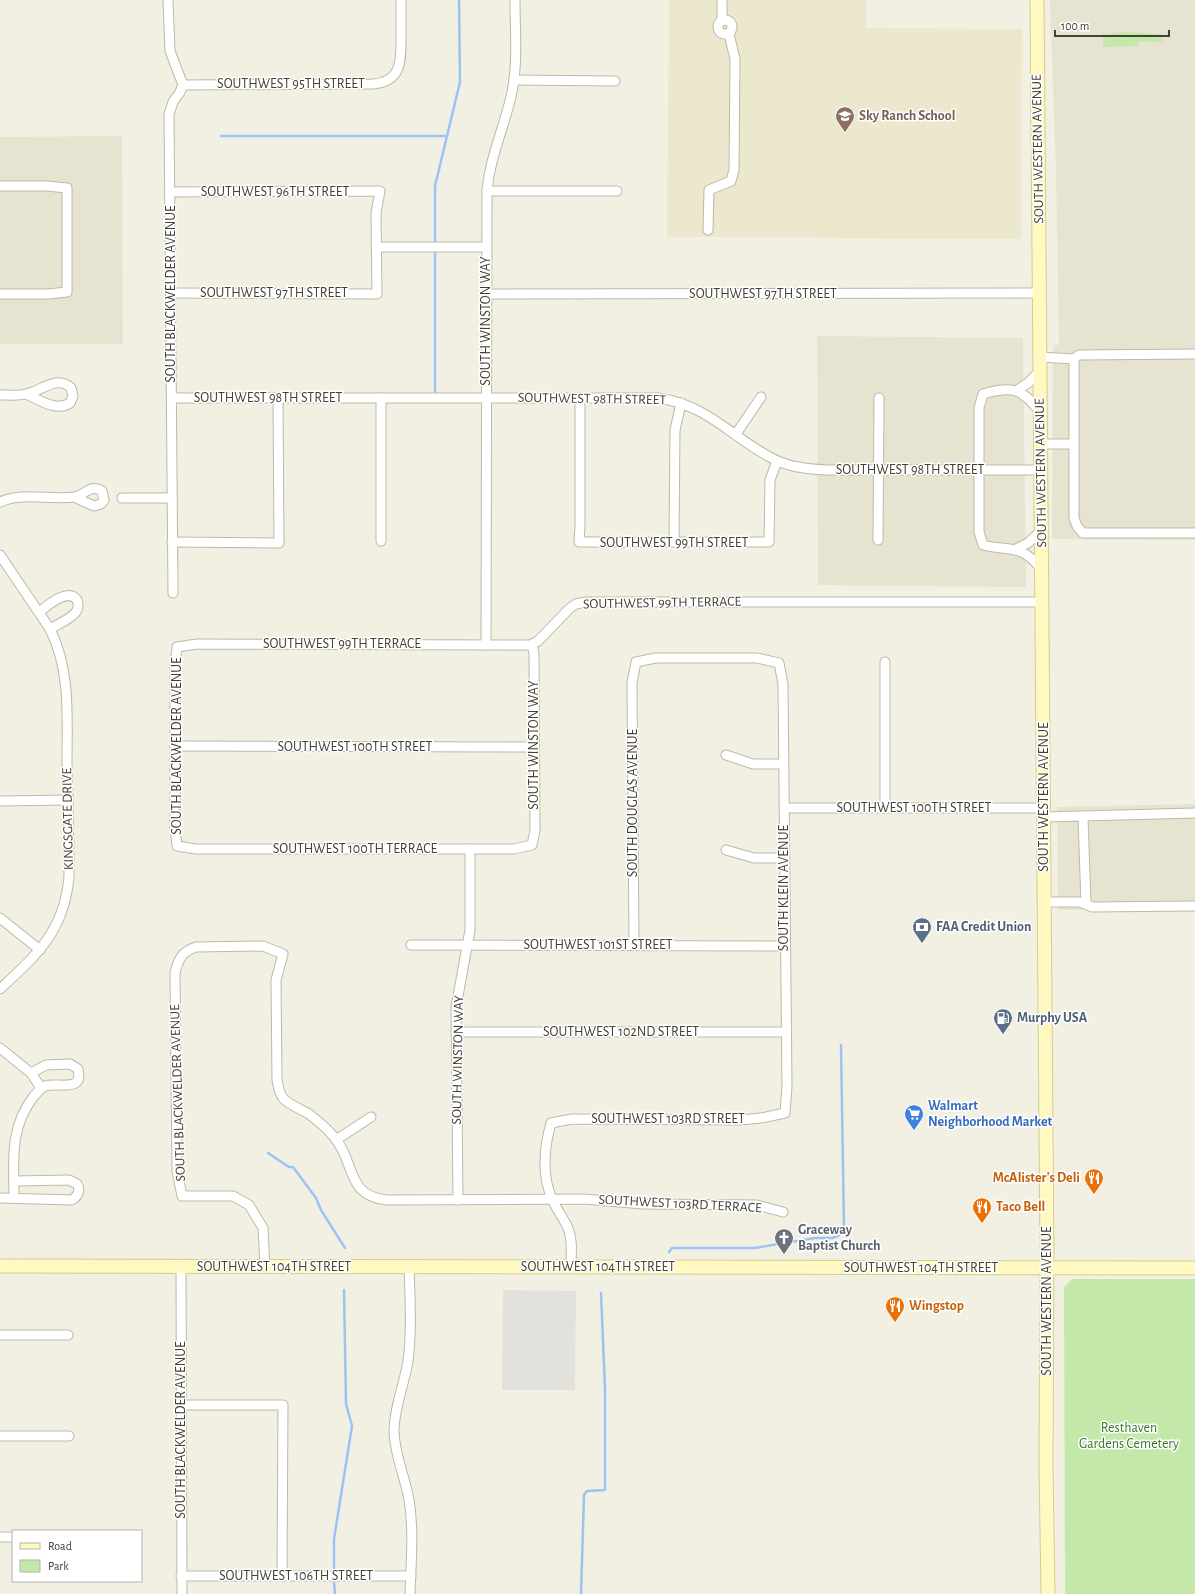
<svg xmlns="http://www.w3.org/2000/svg" width="1195" height="1594" font-family="'Alegreya Sans',sans-serif">
	<style>
		.residential { fill: #e6e3d1 }
		.education { fill: #ece8cd }
		.green { fill: #c4e8aa }
		.parking { fill: #e3e1dc }
		.lines { fill: none; stroke-linecap: round; stroke-linejoin: round }
		.stream { stroke: #9dc3f2; stroke-width: 2.5 }
		.minor-casing { stroke: #beb9a6; stroke-width: 11 }
		.secondary-casing { stroke: #d4cc92; stroke-width: 15 }
		.minor { stroke: #fff; stroke-width: 9 }
		.secondary { stroke: #fff9c1; stroke-width: 13 }
		.labels { text-anchor: middle; dominant-baseline: central; stroke-width: 3; stroke-linejoin: round; paint-order: stroke }
		.street-label { font-size: 14px; fill: #444033; stroke: #fff }
		.education-label { font-size: 14px; font-weight: bold; fill: #785e54; stroke: #fff; text-anchor: start }
		.service-label { font-size: 14px; font-weight: bold; fill: #4e5e75; stroke: #fff; text-anchor: start }
		.shop-label { font-size: 14px; font-weight: bold; fill: #366cbe; stroke: #fff; text-anchor: start }
		.food-label { font-size: 14px; font-weight: bold; fill: #c56008; stroke: #fff; text-anchor: start }
		.worship-label { font-size: 14px; font-weight: bold; fill: #5b616d; stroke: #fff; text-anchor: start }
		.park-label { font-size: 14px; fill: #397726; stroke: #fff }
	</style>
	<rect width="100%" height="100%" fill="#f2f0e3"/>
	<!-- residential -->
	<g class="residential">
		<path d="M1050,0H1195V540L1052,539L1053,345H1059L1056,173Z"/>
		<path d="M122,136L123,344H0V137Z"/>
		<path d="M817,336L1023,338L1026,587L818,585Z"/>
		<path d="M1195,804V910H1058L1057,807Z"/>
	</g>
	<!-- education -->
	<path class="education" d="M669,0H866V28L1022,29L1021,239L667,237Z"/>
	<!-- green -->
	<g class="green">
		<path d="M1121,32L1161,34L1162,42L1139,41L1137,46L1103,47V35Z"/>
		<path d="M1072,1279H1195V1594H1065L1064,1287Z"/>
	</g>
	<!-- parking -->
	<path class="parking" d="M503,1290L576,1291L575,1390H502Z"/>
	<g class="lines">
		<!-- stream -->
		<g class="stream">
			<path d="M221,136H446"/>
			<path d="M435,392V186L460,82L459,0"/>
			<path d="M268,1153L289,1167H293L316,1198L321,1210L345,1248"/>
			<path d="M669,1252L672,1248H755L815,1238H832L838,1236L844,1229L841,1045"/>
			<path d="M334,1569V1539L352,1426L346,1404L344,1290"/>
			<path d="M334,1582L335,1594"/>
			<path d="M581,1594L584,1495L587,1491L605,1490V1388L601,1293"/>
		</g>
		<defs>
			<g id="minor">
				<path d="M168,0L170,51L183,85L180,92L173,102L169,114L173,593"/>
				<path d="M722,0V21"/>
				<circle cx="725" cy="27" r="7"/>
				<path d="M514,80L615,81"/>
				<path d="M183,85L373,84C402,82 401,60 401,38C401,25 401,13 401,0"/>
				<path d="M0,186H47L67,188V292L48,294H0"/>
				<path d="M487,191H617"/>
				<path d="M170,192L380,191L376,213L377,294L171,293"/>
				<path d="M708,230L709,190L731,181L734,170L735,59L729,34"/>
				<path d="M376,247H486"/>
				<path d="M486,294L1040,293"/>
				<path d="M1195,354L1079,355L1074,359V518L1077,526L1083,533H1195"/>
				<path d="M1040,357L1074,359"/>
				<path d="M1016,391L1028,383L1040,371"/>
				<path d="M0,395C8,395 18,396 26,394C40,392 57,374 71,388L73,396L70,403C56,412 40,400 26,394"/>
				<path d="M172,398H658C707,405 728,434 768,456C786,467 806,469 827,470H1041"/>
				<path d="M580,398V526L579,542H769L770,480L777,461"/>
				<path d="M1041,413C1022,389 1014,385 983,394L979,408V532L983,545C1012,552 1021,543 1042,570"/>
				<path d="M736,434L761,397"/>
				<path d="M1041,444H1073"/>
				<path d="M122,498H172"/>
				<path d="M0,502C23,492 49,500 74,497C84,496 91,483 102,491L104,500L101,504L94,506L74,497"/>
				<path d="M878,540L879,398"/>
				<path d="M381,541V398"/>
				<path d="M172,542L279,543L278,398"/>
				<path d="M674,542L675,430L681,403"/>
				<path d="M1016,549L1028,543L1042,530"/>
				<path d="M0,555L50,629C71,671 67,718 67,764C68,801 69,839 69,877C64,931 38,954 0,989"/>
				<path d="M39,612C47,606 68,587 77,600C79,604 78,609 76,612C71,619 58,624 50,629"/>
				<path d="M532,644L534,654L535,830L532,845L514,849H196L177,846L175,828V664L177,647L197,644L530,645L538,641L570,608L576,604L586,602H1042"/>
				<path d="M486,645L487,191C490,156 505,126 512,92C518,62 515,30 515,0"/>
				<path d="M885,662V808"/>
				<path d="M175,746L534,747"/>
				<path d="M726,755L753,764H783"/>
				<path d="M0,801L68,800"/>
				<path d="M784,808H1044"/>
				<path d="M1044,817L1195,813"/>
				<path d="M1083,817L1086,904"/>
				<path d="M726,850L754,858H784"/>
				<path d="M1044,902H1080L1092,907L1195,906"/>
				<path d="M0,918L40,950"/>
				<path d="M411,945L785,946"/>
				<path d="M456,1032H785"/>
				<path d="M0,1048L31,1073L41,1088"/>
				<path d="M336,1140L371,1117"/>
				<path d="M0,1198L72,1200C78,1196 81,1190 77,1184L69,1180L14,1181"/>
				<path d="M14,1198C14,1160 9,1128 34,1096C38,1092 40,1088 45,1086C58,1082 84,1093 78,1069L70,1064L46,1065L31,1073"/>
				<path d="M458,1200L456,1007L470,930V849"/>
				<path d="M181,1267L182,1594"/>
				<path d="M265,1267L263,1228L249,1205L233,1196H182L177,1171L175,973C178,960 182,951 196,947L263,946L283,954L276,980L277,1080C278,1086 279,1093 283,1098C289,1105 301,1109 309,1114C318,1121 327,1128 334,1137C356,1162 345,1196 387,1200L584,1199L643,1204L757,1205L783,1212"/>
				<path d="M409,1267C410,1298 412,1330 408,1361C404,1386 394,1407 394,1432C395,1456 405,1477 409,1500C414,1530 411,1563 410,1594"/>
				<path d="M571,1267C571,1254 573,1240 568,1228C564,1219 557,1210 553,1201C541,1176 544,1148 551,1123L572,1119L740,1120L761,1118L785,1113L787,1086L783,684L779,663L757,658H656L636,662L632,683L634,945"/>
				<path d="M0,1335H68"/>
				<path d="M181,1405H283L282,1576"/>
				<path d="M0,1436H69"/>
				<path d="M0,1537H13"/>
				<path d="M181,1576H411"/>
			</g>
			<g id="secondary">
				<path d="M1037,0L1047,1253L1046,1465L1048,1594"/>
				<path d="M0,1266L1195,1268"/>
			</g>
		</defs>
		<!-- minor casing -->
		<use href="#minor" class="minor-casing"/>
		<!-- secondary casing -->
		<use href="#secondary" class="secondary-casing"/>
		<!-- minor -->
		<use href="#minor" class="minor"/>
		<!-- secondary -->
		<use href="#secondary" class="secondary"/>
	</g>
	<!-- icons -->
	<defs>
		<symbol id="school-pin" viewBox="-11 -11 22 30"><path d="M0 17L-7.5 6A9.5 9.5 0 1 1 7.5 6Z" fill="#8d6e63" stroke="#fff"/><path d="M0-5L7-2L0 1L-7-2ZM-4 1L0 2.5L4 1V4Q0 6-4 4Z" fill="#fff"/></symbol>
		<symbol id="bank-pin" viewBox="-11 -11 22 30"><path d="M0 17L-7.5 6A9.5 9.5 0 1 1 7.5 6Z" fill="#5c6f8a" stroke="#fff"/><path d="M-6-4H6V4H-6ZM0-2.3a2.3 2.3 0 1 0 0 4.6a2.3 2.3 0 1 0 0-4.6Z" fill="#fff"/></symbol>
		<symbol id="fuel-pin" viewBox="-11 -11 22 30"><path d="M0 17L-7.5 6A9.5 9.5 0 1 1 7.5 6Z" fill="#5c6f8a" stroke="#fff"/><path d="M-5.5-6h7V0h2V4h1.3V-2.5L3-4.5l.8-.8L6-3V5H2.5V1h-1V6h-7ZM-4.2-4.7v3.2H.2V-4.7Z" fill="#fff"/></symbol>
		<symbol id="supermarket-pin" viewBox="-11 -11 22 30"><path d="M0 17L-7.5 6A9.5 9.5 0 1 1 7.5 6Z" fill="#3f7fe0" stroke="#fff"/><path d="M-6-5.5h2.5l.6 2H6L4.5 2H-2.5L-4.4-4H-6ZM-1.5 3.2a1.3 1.3 0 1 0 .1 0ZM3 3.2a1.3 1.3 0 1 0 .1 0Z" fill="#fff"/></symbol>
		<symbol id="restaurant-pin" viewBox="-11 -11 22 30"><path d="M0 17L-7.5 6A9.5 9.5 0 1 1 7.5 6Z" fill="#e8710a" stroke="#fff"/><path d="M-5-6h1v4h1v-4h1v4h1v-4h1v5L-1.5 .5V6h-2V.5L-5-1ZM5-6V6H3V1.5H1.5Q1.5-4 5-6Z" fill="#fff"/></symbol>
		<symbol id="church-pin" viewBox="-11 -11 22 30"><path d="M0 17L-7.5 6A9.5 9.5 0 1 1 7.5 6Z" fill="#6b7280" stroke="#fff"/><path d="M-1.2-6h2.4v3.5h3.3v2.4h-3.3V6h-2.4V-.1h-3.3v-2.4h3.3Z" fill="#fff"/></symbol>
	</defs>
	<g fill-rule="evenodd">
		<use href="#school-pin" x="834" y="105" width="22" height="30"/>
		<use href="#bank-pin" x="911" y="916" width="22" height="30"/>
		<use href="#fuel-pin" x="992" y="1007" width="22" height="30"/>
		<use href="#supermarket-pin" x="903" y="1103" width="22" height="30"/>
		<use href="#restaurant-pin" x="1083" y="1167" width="22" height="30"/>
		<use href="#restaurant-pin" x="971" y="1196" width="22" height="30"/>
		<use href="#church-pin" x="773" y="1227" width="22" height="30"/>
		<use href="#restaurant-pin" x="884" y="1295" width="22" height="30"/>
	</g>
	<g class="labels">
		<!-- street labels -->
		<g class="street-label">
			<text x="291" y="84">SOUTHWEST 95TH STREET</text>
			<text transform="translate(1038 149) rotate(-91)">SOUTH WESTERN AVENUE</text>
			<text x="275" y="192">SOUTHWEST 96TH STREET</text>
			<text x="274" y="293">SOUTHWEST 97TH STREET</text>
			<text transform="translate(171 294) rotate(-90)">SOUTH BLACKWELDER AVENUE</text>
			<text x="763" y="294">SOUTHWEST 97TH STREET</text>
			<text transform="translate(486 321) rotate(-90)">SOUTH WINSTON WAY</text>
			<text x="268" y="398">SOUTHWEST 98TH STREET</text>
			<text transform="translate(592 399) rotate(1)">SOUTHWEST 98TH STREET</text>
			<text x="910" y="470">SOUTHWEST 98TH STREET</text>
			<text transform="translate(1041 473) rotate(-91)">SOUTH WESTERN AVENUE</text>
			<text x="674" y="543">SOUTHWEST 99TH STREET</text>
			<text transform="translate(662 603) rotate(-1)">SOUTHWEST 99TH TERRACE</text>
			<text x="342" y="644">SOUTHWEST 99TH TERRACE</text>
			<text transform="translate(534 745) rotate(-90)">SOUTH WINSTON WAY</text>
			<text transform="translate(177 746) rotate(-90)">SOUTH BLACKWELDER AVENUE</text>
			<text x="355" y="747">SOUTHWEST 100TH STREET</text>
			<text transform="translate(1044 797) rotate(-90)">SOUTH WESTERN AVENUE</text>
			<text transform="translate(633 803) rotate(-90)">SOUTH DOUGLAS AVENUE</text>
			<text x="914" y="808">SOUTHWEST 100TH STREET</text>
			<text transform="translate(68 819) rotate(-91)">KINGSGATE DRIVE</text>
			<text x="355" y="849">SOUTHWEST 100TH TERRACE</text>
			<text transform="translate(784 888) rotate(-90)">SOUTH KLEIN AVENUE</text>
			<text x="598" y="945">SOUTHWEST 101ST STREET</text>
			<text x="621" y="1032">SOUTHWEST 102ND STREET</text>
			<text transform="translate(458 1060) rotate(-89)">SOUTH WINSTON WAY</text>
			<text transform="translate(178 1093) rotate(-92)">SOUTH BLACKWELDER AVENUE</text>
			<text x="668" y="1119">SOUTHWEST 103RD STREET</text>
			<text transform="translate(680 1204) rotate(3)">SOUTHWEST 103RD TERRACE</text>
			<text x="274" y="1267">SOUTHWEST 104TH STREET</text>
			<text x="598" y="1267">SOUTHWEST 104TH STREET</text>
			<text x="921" y="1268">SOUTHWEST 104TH STREET</text>
			<text transform="translate(1047 1301) rotate(-90)">SOUTH WESTERN AVENUE</text>
			<text transform="translate(181 1430) rotate(-90)">SOUTH BLACKWELDER AVENUE</text>
			<text x="296" y="1576">SOUTHWEST 106TH STREET</text>
		</g>
		<!-- education labels -->
		<g class="education-label">
			<text x="859" y="116">Sky Ranch School</text>
		</g>
		<!-- service labels -->
		<g class="service-label">
			<text x="936" y="927">FAA Credit Union</text>
			<text x="1017" y="1018">Murphy USA</text>
		</g>
		<!-- shop labels -->
		<g class="shop-label">
			<text x="928" y="1106">Walmart<tspan x="928" dy="16">Neighborhood Market</tspan></text>
		</g>
		<!-- food labels -->
		<g class="food-label">
			<text x="1080" y="1178" text-anchor="end">McAlister's Deli</text>
			<text x="996" y="1207">Taco Bell</text>
			<text x="909" y="1306">Wingstop</text>
		</g>
		<!-- worship labels -->
		<g class="worship-label">
			<text x="798" y="1230">Graceway<tspan x="798" dy="16">Baptist Church</tspan></text>
		</g>
		<!-- park labels -->
		<g class="park-label">
			<text x="1129" y="1428">Resthaven<tspan x="1129" dy="16">Gardens Cemetery</tspan></text>
		</g>
	</g>
	<!-- legend -->
	<rect x="12" y="1530" width="130" height="52" fill="#ffffff" stroke="#b4b3ad"/>
	<rect x="20" y="1543" width="20" height="6" fill="#fff9c1" stroke="#b4b3ad"/>
	<text x="48" y="1550" font-size="12" fill="#444033">Road</text>
	<rect x="20" y="1560" width="20" height="12" fill="#c4e8aa" stroke="#b4b3ad"/>
	<text x="48" y="1570" font-size="12" fill="#444033">Park</text>
	<!-- scale -->
	<path d="M1055 30v6h114v-6" fill="none" stroke="#444033" stroke-width="2"/>
	<text x="1061" y="30" font-size="12" fill="#444033" stroke="#ffffff" stroke-width="3" paint-order="stroke">100 m</text>
</svg>
